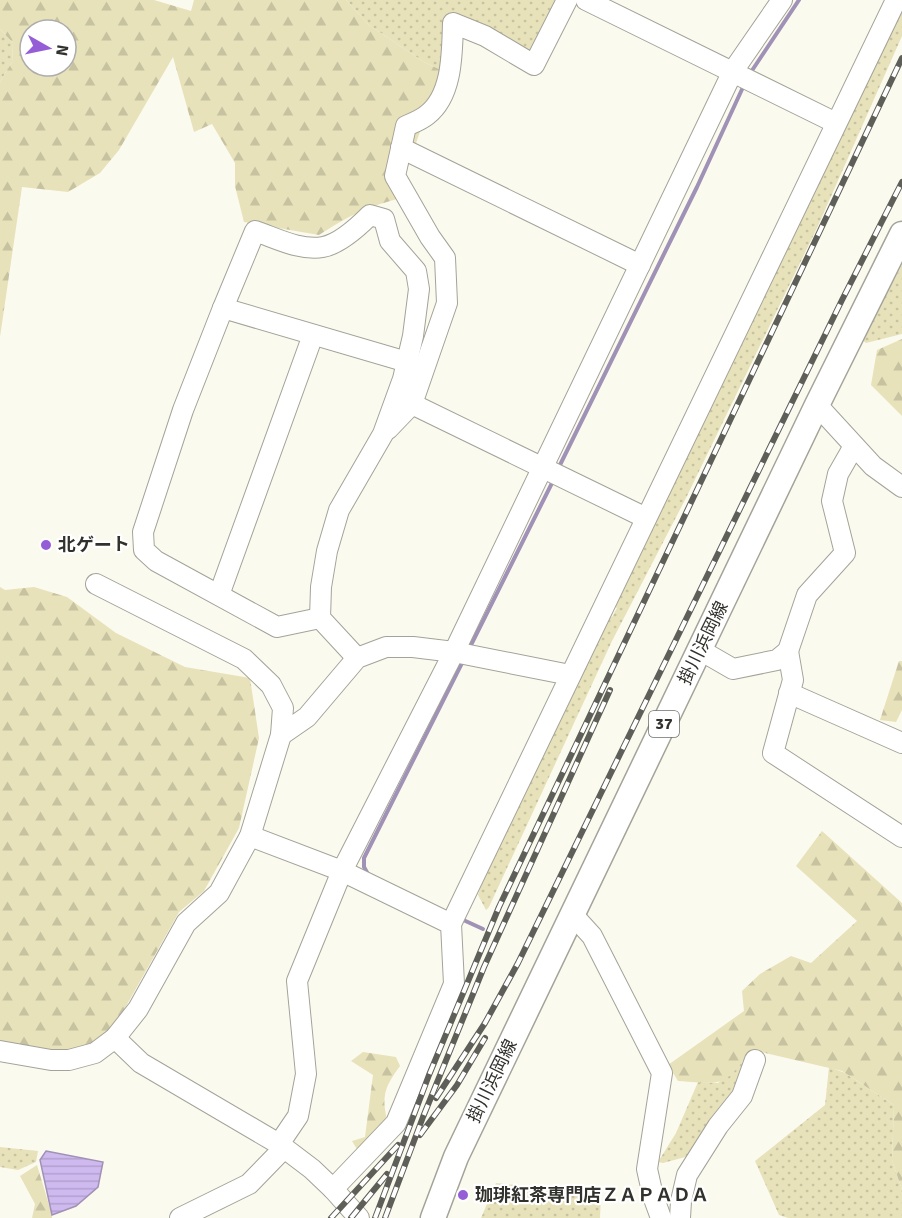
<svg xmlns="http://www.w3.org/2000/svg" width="902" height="1218" font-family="Signika,'Noto Sans JP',sans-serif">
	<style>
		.grass { fill: url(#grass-dots) }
		.forest { fill: url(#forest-firs); fill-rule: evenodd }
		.water { fill: url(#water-rules); stroke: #a091b6; stroke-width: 1.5 }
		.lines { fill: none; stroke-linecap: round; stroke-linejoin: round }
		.stream { stroke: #a091b6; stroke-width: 4 }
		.minor-casing { stroke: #a4a399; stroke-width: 22 }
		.major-casing { stroke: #a4a399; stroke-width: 27 }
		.minor { stroke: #fff; stroke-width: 20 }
		.major { stroke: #fff; stroke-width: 24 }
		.rail-casing { stroke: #5f5f59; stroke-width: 6 }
		.rail { stroke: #fff; stroke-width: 4; stroke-dasharray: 11; stroke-linecap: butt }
		.poi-dot { fill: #955ed6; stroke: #fff; stroke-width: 2 }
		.labels { text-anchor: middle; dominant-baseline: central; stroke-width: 4.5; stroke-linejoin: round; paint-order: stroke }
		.shield { fill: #fff; stroke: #6f6f6c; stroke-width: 1.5 }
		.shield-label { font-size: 16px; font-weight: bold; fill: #31312d }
		.poi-label { font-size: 18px; font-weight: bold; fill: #31312d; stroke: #fff; text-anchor: start }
		.street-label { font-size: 18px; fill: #31312d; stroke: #fff }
	</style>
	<defs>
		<pattern id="grass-dots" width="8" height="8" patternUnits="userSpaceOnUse" patternTransform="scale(1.5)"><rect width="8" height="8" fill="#e7e2ba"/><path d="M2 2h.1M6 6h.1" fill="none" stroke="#c7c2a0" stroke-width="1.8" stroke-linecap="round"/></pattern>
		<pattern id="forest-firs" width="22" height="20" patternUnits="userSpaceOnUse" patternTransform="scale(1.5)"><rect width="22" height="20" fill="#e7e2ba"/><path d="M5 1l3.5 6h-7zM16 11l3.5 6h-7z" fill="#c7c2a0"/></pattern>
		<pattern id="water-rules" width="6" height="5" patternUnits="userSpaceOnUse" patternTransform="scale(1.5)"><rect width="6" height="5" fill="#cfbaf0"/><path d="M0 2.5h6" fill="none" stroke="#b2a0ce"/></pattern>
	</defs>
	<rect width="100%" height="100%" fill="#fbfaee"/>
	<!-- grass -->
	<g class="grass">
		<path d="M346,0H559L531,55L451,19L441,70L424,62L369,25Z"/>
		<path d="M902,1V36L817,228L687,496L612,641L489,907L486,910L478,895L495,846L605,614L612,617L617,608L610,603Z"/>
		<path d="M0,29L13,43L12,62L0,82Z"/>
		<path d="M902,265V334L866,343L862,340Z"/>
		<path d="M742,1062L741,1087L689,1156L663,1163L658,1162L676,1133L698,1082L718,1083Z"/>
		<path d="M829,1067L845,1073L894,1105L892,1160L902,1190V1218H788L779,1215L755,1161L825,1105Z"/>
		<path d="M0,1147L38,1151L36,1162L18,1170L0,1167Z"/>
		<path d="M496,1183L601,1194L600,1218H481Z"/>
	</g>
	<!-- forest -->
	<g class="forest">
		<path d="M0,0H154L191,11L194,0H346L369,25L424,62L441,70L397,199C364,208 347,217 319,235L244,222L235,186V163L212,124L194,132L173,57L119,150L100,173L68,192L22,187L0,337V82L12,62L13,43L0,29ZM30,30H66V66H30Z"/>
		<path d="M902,339V416L871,385L877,350Z"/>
		<path d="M0,587L5,590L34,587L67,597L116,633L185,667L250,678L259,738L239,828L204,891L179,912L111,1033L95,1046L68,1054L0,1042Z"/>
		<path d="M899,661H902V710L896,722L880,720Z"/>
		<path d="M822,831L902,903V1190L892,1160L894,1105L842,1071L752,1050C722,1088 725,1084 678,1081L668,1065L744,1011L742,991L760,974L791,956L811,963L857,921L796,866Z"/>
		<path d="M363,1052L396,1057L400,1066C386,1085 381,1095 387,1119L358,1151L352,1141L365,1137L373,1075L351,1061Z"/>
		<path d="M37,1165L52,1215V1218H32L35,1204L20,1176Z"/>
	</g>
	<!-- water -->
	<path class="water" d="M46,1151L103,1162L98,1187L76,1206L52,1215L40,1160Z"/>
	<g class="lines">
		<!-- stream -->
		<g class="stream">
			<path d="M749,75L799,0"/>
			<path d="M558,469L697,187L744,85"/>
			<path d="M469,649L554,479"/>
			<path d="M369,876L364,867V858L464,659"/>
			<path d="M459,918L483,929"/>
		</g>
		<defs>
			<g id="minor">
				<path d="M586,0L836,123"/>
				<path d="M401,148L640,265"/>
				<path d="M223,308L255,231C276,238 300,251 323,247C339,244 359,226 370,215L384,219L390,241L416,271L419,289L413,336L403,379L383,434L339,510L327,551L321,587L320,618L357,658"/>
				<path d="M412,404L646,518"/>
				<path d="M817,405L873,466L902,487"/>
				<path d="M388,429L412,404L447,303L445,258L430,237L395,176L406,126C413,123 421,120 427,115C453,95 452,52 453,23L485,36L534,65L567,0"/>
				<path d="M219,595L313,335"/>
				<path d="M320,618L277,627L156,561L144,550L143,532L183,410L223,308L407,362"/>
				<path d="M700,650L733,669L777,660L788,651L807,595L845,553L832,501L838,474L854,446"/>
				<path d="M788,651L793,680L773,753L902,837"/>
				<path d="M789,693L902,743"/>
				<path d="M281,735L307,717L357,658L386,647H413L454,652L570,675"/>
				<path d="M250,836L342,871L454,652L733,71L782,0"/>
				<path d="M572,914L592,936L662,1073L647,1169L653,1196L661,1218"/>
				<path d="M451,924L896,0"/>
				<path d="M115,1038L141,1063L279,1144L298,1116L306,1074L297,981L342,871L451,924L454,984L396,1123L333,1189"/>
				<path d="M0,1051L51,1060H69L95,1053L115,1038L138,1009L186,923L219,893L250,836L281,735L283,708L271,685L244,659L96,584"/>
				<path d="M279,1144L312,1169L333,1189L359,1218"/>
				<path d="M180,1218L249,1184L284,1148"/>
				<path d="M680,1218L681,1201L687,1175L718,1126L742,1096L755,1060"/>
			</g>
			<path id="major" d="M433,1218L456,1157L817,405L902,234"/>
		</defs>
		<!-- minor casing -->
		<use href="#minor" class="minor-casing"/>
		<!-- major casing -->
		<use href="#major" class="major-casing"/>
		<!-- minor -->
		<use href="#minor" class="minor"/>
		<!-- major -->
		<use href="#major" class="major"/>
		<defs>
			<g id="rail">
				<path d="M436,1098L485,1023L518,963L842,300L902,182"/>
				<path d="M420,1135L457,1085L485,1038"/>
				<path d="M331,1218L398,1145"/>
				<path d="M351,1218L387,1174"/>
				<path d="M375,1218L429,1075L499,907L902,58"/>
				<path d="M385,1218L423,1117L484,967L610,690"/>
			</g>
		</defs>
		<!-- rail casing -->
		<use href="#rail" class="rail-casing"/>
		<!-- rail -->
		<use href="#rail" class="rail"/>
	</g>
	<!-- markers -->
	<g class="poi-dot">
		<circle cx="46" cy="545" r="6"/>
		<circle cx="463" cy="1195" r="6"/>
	</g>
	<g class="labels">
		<!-- shield labels -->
		<rect class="shield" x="649" y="711" width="30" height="26" rx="4.5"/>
		<g class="shield-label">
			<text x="664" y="724">37</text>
		</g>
		<!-- poi labels -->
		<g class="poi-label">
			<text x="58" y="545">北ゲート</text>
			<text x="475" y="1195">珈琲紅茶専門店ＺＡＰＡＤＡ</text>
		</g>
		<!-- street labels -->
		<g class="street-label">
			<text transform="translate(703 643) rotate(-64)">掛川浜岡線</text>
			<text transform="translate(492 1081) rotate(-64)">掛川浜岡線</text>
		</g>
	</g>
	<!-- north arrow -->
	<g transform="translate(48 48) rotate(99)"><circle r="28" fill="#ffffff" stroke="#adadab" stroke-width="1.5"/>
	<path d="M0-4.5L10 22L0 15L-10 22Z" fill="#955ed6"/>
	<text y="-9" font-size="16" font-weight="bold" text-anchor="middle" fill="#31312d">N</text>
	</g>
</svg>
